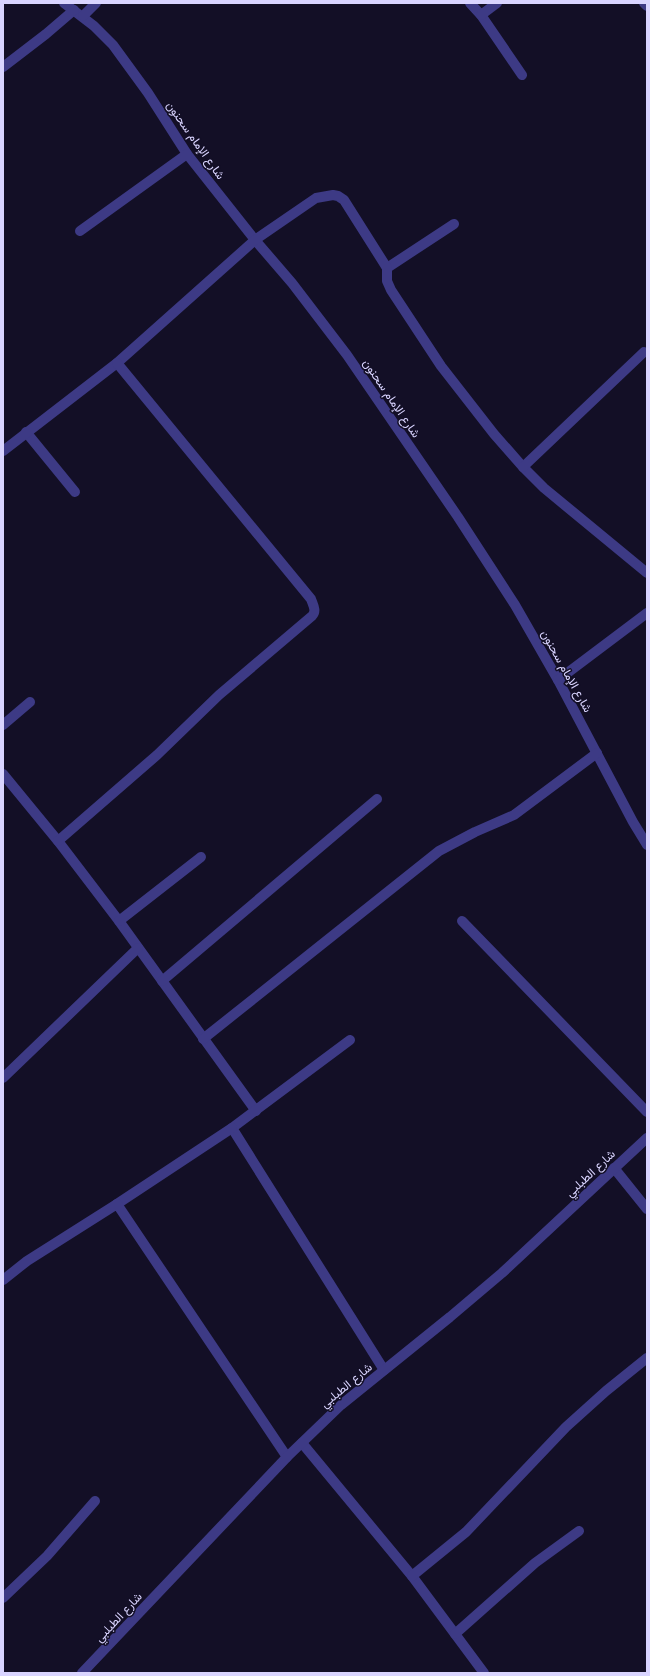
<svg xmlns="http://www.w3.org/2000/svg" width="650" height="1676" font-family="Poppins,Vazirmatn,sans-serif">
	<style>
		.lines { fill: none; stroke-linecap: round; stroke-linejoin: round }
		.minor { stroke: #3d3a85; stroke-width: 10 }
		.labels { text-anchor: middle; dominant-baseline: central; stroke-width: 3; stroke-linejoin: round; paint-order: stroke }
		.street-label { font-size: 12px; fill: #d9d4ff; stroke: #130f26 }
	</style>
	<rect width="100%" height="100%" fill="#130f26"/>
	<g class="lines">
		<!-- minor -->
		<g class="minor">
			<path d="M64,3L94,26L113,45L148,93L187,154L255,240L292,283L347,355L458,517L515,605L558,680L633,822L647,845"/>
			<path d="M470,3L481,15L522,75"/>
			<path d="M644,3L647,6"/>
			<path d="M481,15L497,3"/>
			<path d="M83,16L96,3"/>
			<path d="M3,67L46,34L74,10"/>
			<path d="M80,231L187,154"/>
			<path d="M387,268L454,224"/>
			<path d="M26,432L75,492"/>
			<path d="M3,451L117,363L255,240L316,198L333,195L338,196L344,200L387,268V281L391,290L441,366L494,434L523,467L544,488L647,573"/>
			<path d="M523,467L644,352"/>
			<path d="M558,680L647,613"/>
			<path d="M3,725L30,702"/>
			<path d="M3,774L58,841L119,921L256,1111"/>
			<path d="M58,841L157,755L219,695L312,616C317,611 313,605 311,599L117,363"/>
			<path d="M119,921L201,857"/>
			<path d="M462,921L647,1112"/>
			<path d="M162,981L377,799"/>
			<path d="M203,1039L439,851L475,832L514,815L597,753"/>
			<path d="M350,1040L232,1128L384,1370"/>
			<path d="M3,1078L138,948"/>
			<path d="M614,1168L647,1209"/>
			<path d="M117,1204L232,1128"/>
			<path d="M3,1280L27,1261L117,1204L287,1457"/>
			<path d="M302,1443L412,1576L484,1673"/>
			<path d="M412,1576L466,1532L566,1427L606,1391L647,1358"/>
			<path d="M3,1598L47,1556L95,1501"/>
			<path d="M455,1634L535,1563L579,1531"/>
			<path d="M82,1673L287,1457L341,1405L450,1317L502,1273L647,1138"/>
		</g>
	</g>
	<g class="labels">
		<!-- street labels -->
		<g class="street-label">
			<text transform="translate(196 140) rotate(55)">شارع الإمام سحنون</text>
			<text transform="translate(392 398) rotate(56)">شارع الإمام سحنون</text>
			<text transform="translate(567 671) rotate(61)">شارع الإمام سحنون</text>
			<text transform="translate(590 1173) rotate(-43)">شارع الطبلبي</text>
			<text transform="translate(346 1385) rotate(-40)">شارع الطبلبي</text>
			<text transform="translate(118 1617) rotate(-47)">شارع الطبلبي</text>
		</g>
	</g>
	<!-- border -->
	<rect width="650" height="1676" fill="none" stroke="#d9d4ff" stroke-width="8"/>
</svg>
